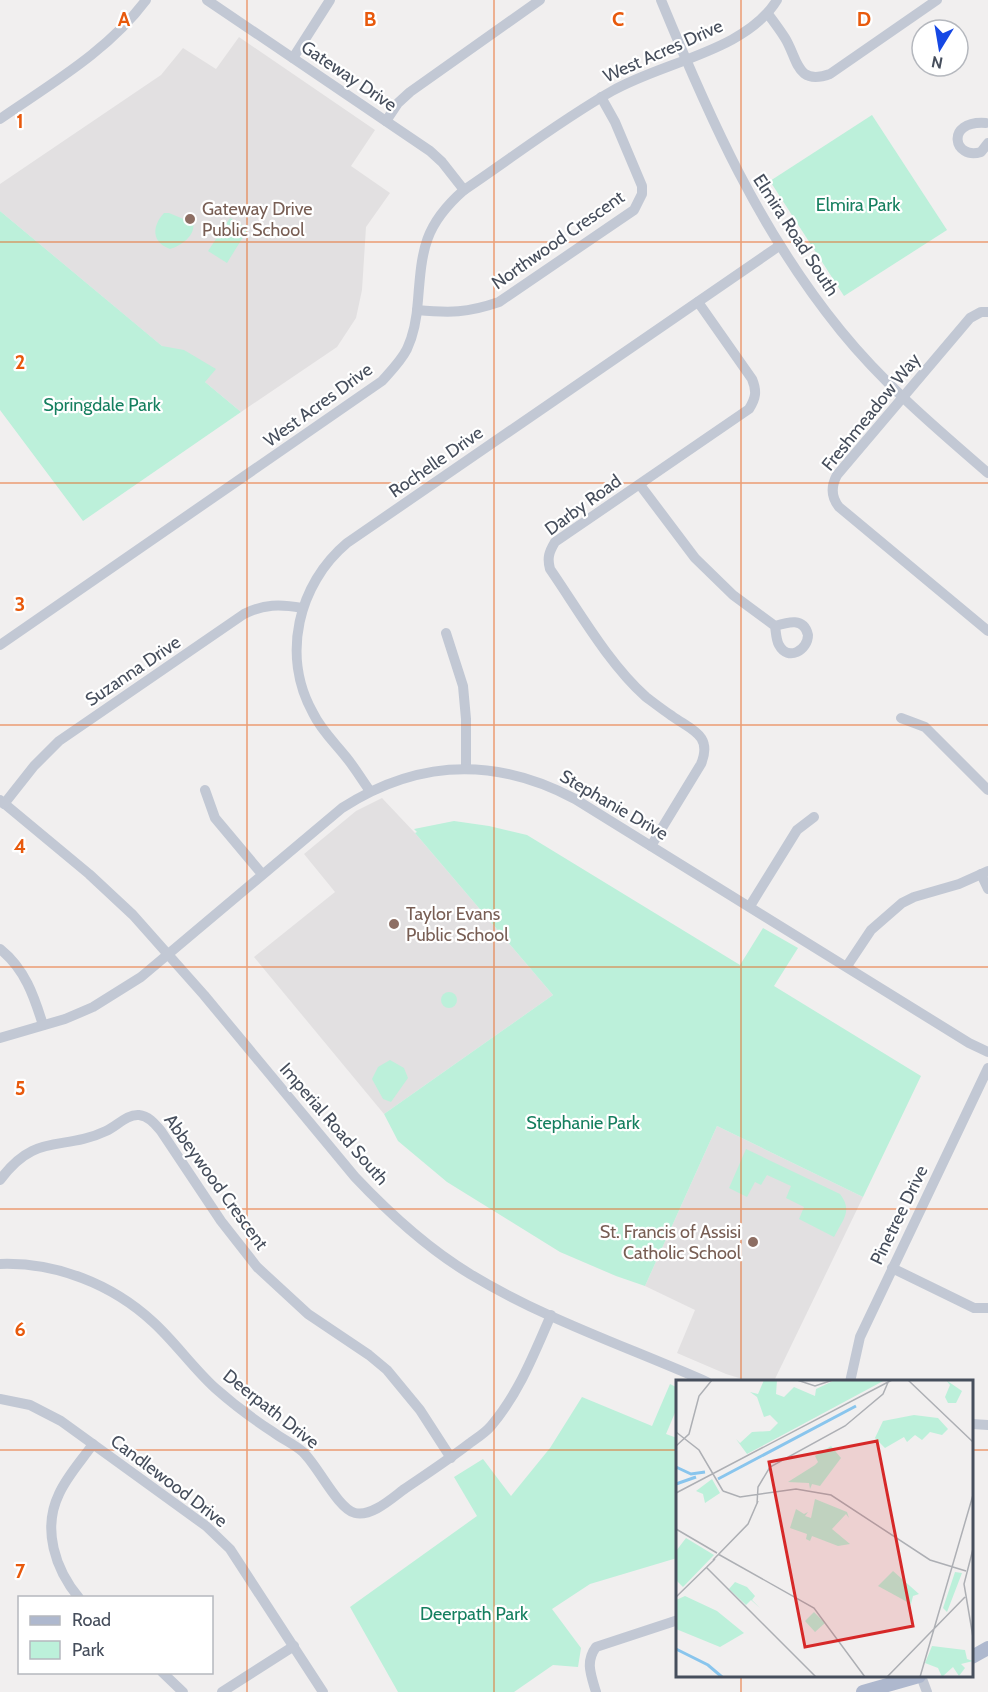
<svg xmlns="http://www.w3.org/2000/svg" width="988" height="1692" font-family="Cabin,sans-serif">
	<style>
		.education { fill: #e2e0e1 }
		.green { fill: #bcf0da }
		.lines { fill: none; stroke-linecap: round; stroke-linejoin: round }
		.minor { stroke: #c2c8d4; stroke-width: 10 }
		.major { stroke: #aeb8ce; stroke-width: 14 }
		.grid { fill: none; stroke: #e8590c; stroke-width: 1.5; stroke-opacity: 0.55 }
		.education-dot { fill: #8d6e63; stroke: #fff; stroke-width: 2 }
		.labels { text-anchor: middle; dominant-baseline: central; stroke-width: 4.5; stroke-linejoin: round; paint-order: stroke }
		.street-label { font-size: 18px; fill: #464e5c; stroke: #fff }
		.park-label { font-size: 18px; fill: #157f5f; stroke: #fff }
		.education-label { font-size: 18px; fill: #785e54; stroke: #fff; text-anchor: start }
		.inset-river { fill: none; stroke: #89c5ed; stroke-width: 3 }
		.inset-road { fill: none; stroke: #adafb4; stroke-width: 1.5 }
		.view { fill: #d62828; fill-opacity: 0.15; stroke: #d62828; stroke-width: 3 }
		.inset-edge { fill: none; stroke: #464e5c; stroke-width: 3 }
		.grid-label { font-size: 20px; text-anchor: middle; font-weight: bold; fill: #e8590c; stroke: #fff; stroke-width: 4.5; stroke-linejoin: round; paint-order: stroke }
	</style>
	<rect width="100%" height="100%" fill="#f1efef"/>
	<!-- education -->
	<g class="education">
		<path d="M239,37L375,130L351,166L390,193L366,227L362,290L356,318L337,347L241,412L0,211V184L161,75L183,48L216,69Z"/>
		<path d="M382,798L415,833L553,995L384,1114L254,957L335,892L304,854L356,811Z"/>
		<path d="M717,1126L863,1197L774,1381H749L726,1374L677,1353L695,1310L645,1286Z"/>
	</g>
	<!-- green -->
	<g class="green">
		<path d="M872,115L947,230L844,296L770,181Z"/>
		<path d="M0,211L162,346L184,350L216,369L205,382L241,412L83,521L0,410Z"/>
		<path d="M164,213H169L193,223C196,235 181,246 170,249C151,242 152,226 164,213Z"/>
		<path d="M230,218L248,229L227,263L208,251Z"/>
		<path d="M454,821L489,826L527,835L740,965L763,928L798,948L774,986L921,1076L863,1197L717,1126L645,1286L616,1276L560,1252L447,1182L398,1141L384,1114L553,995L415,833L417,832L414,829Z"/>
		<circle cx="449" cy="1000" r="8"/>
		<path d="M390,1060L404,1068L408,1078L391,1102L383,1099L372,1079L378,1067Z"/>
		<path d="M746,1149L840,1194C853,1211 843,1219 834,1237L799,1219L804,1207L786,1198L791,1186L767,1175L761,1185L755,1182L747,1197L729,1188Z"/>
		<path d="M670,1384L678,1388L677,1408L666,1434L677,1438V1558L590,1584L552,1609L581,1648L578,1667L553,1665L514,1692H398L350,1607L477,1516L454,1477L483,1459L511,1496L550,1448L582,1397L652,1426Z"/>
	</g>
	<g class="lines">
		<!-- minor -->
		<g class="minor">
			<path d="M207,0L430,151L442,162L464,190"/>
			<path d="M661,0C710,119 759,230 841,331C884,384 936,428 988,473"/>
			<path d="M768,14C774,22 780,30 785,38C798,59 796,86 830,74L937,0"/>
			<path d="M293,58L330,0"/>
			<path d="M0,119C52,83 108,51 146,0"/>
			<path d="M386,121L398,103L410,92L540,0"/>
			<path d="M986,123C944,120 954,161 981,152L988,143"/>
			<path d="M417,310C450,313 467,313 499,302L634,210L642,194V186L615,122L601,97"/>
			<path d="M988,312H981L970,318L837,475C831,486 831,497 839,507L988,631"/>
			<path d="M640,485L695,558L733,595L775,626C776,632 776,640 779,645C788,662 808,650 808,635C804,617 788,622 775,626"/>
			<path d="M446,633L463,686L466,719V768"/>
			<path d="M0,645L382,381C391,371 401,361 407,349C414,334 417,316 418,300C422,249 424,225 464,190C513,157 561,120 612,91C662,62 746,51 777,0"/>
			<path d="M901,718L925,727L988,790"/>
			<path d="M205,790L215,818L262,874"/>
			<path d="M370,791C362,780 355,768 346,757C335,743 321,730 313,713C281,656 298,584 347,543L779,246"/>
			<path d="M0,800L89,874L133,915L204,995L355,1177C389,1213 427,1248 470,1274C544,1319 628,1347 707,1382"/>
			<path d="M4,804L34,766L59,741L244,614C264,604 280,604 302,608"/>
			<path d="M651,846L701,764C713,735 691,730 672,716C663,710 654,703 646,697C608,663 579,611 550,569C547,558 549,552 555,542L749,409C756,398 757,391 752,379L698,302"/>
			<path d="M981,874L988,889"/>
			<path d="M750,906L797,830L814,817"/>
			<path d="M0,949C25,969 34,996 43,1025"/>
			<path d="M847,966L871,930L902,903L914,897L959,884L988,871"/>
			<path d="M0,1038L65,1019L93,1007L141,977L342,808C418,759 496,757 575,799L969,1043L988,1052"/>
			<path d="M0,1180C36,1131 62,1152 106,1131C117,1126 127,1114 139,1115C149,1116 155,1124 161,1131L221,1221L257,1267L308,1314L369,1355L387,1370L420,1410L451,1458"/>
			<path d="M0,1264C56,1262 112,1284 153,1322C175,1342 193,1368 215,1388C233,1404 253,1419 273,1432C282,1439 294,1444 303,1452C318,1466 338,1509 355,1513C371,1517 391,1499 403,1490C425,1475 448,1460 470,1443C477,1438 485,1433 491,1426C519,1393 534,1354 551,1315"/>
			<path d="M892,1268L974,1308H988"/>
			<path d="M850,1382L860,1337L988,1068"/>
			<path d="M0,1399L30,1405L61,1421L206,1526L230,1549L323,1692"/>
			<path d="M972,1424L988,1425"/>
			<path d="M79,1598C55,1569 42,1529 59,1494C67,1476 82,1460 93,1444"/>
			<path d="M162,1672L183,1692"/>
			<path d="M921,1676L927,1692"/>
			<path d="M222,1692L294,1646"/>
			<path d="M596,1692C591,1675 585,1662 596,1647L678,1620"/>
		</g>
		<!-- major -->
		<g class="major">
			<path d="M972,1657L988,1648"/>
			<path d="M863,1692L919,1676"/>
		</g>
	</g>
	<!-- grid -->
	<path class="grid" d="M247,0V1692M494,0V1692M741,0V1382M0,242H988M0,483H988M0,725H988M0,967H988M0,1209H988M0,1450H678M972,1450H988M741,1676V1692"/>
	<!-- markers -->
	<g class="education-dot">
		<circle cx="190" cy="219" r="6"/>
		<circle cx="394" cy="924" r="6"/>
		<circle cx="753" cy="1242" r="6"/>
	</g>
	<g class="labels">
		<!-- street labels -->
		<g class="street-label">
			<text transform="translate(663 51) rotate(-24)">West Acres Drive</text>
			<text transform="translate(349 76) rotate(34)">Gateway Drive</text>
			<text transform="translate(796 235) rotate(57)">Elmira Road South</text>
			<text transform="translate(558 240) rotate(-35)">Northwood Crescent</text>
			<text transform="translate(318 405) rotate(-36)">West Acres Drive</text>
			<text transform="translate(871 412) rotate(-51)">Freshmeadow Way</text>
			<text transform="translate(436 462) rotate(-35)">Rochelle Drive</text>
			<text transform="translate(583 505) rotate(-36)">Darby Road</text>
			<text transform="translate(133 671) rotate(-34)">Suzanna Drive</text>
			<text transform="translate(614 805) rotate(30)">Stephanie Drive</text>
			<text transform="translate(334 1124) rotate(49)">Imperial Road South</text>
			<text transform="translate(216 1182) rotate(54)">Abbeywood Crescent</text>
			<text transform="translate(899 1215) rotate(-64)">Pinetree Drive</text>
			<text transform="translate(271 1409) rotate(38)">Deerpath Drive</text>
			<text transform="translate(169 1481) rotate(37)">Candlewood Drive</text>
		</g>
		<!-- park labels -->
		<g class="park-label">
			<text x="858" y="205">Elmira Park</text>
			<text x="102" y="405">Springdale Park</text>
			<text x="583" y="1123">Stephanie Park</text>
			<text x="474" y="1614">Deerpath Park</text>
		</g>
		<!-- education labels -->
		<g class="education-label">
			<text x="202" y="209">Gateway Drive<tspan x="202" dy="21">Public School</tspan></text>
			<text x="406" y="914">Taylor Evans<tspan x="406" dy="21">Public School</tspan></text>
			<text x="741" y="1232" text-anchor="end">St. Francis of Assisi<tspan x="741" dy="21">Catholic School</tspan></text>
		</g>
	</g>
	<!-- overview -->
	<g transform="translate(676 1380)">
		<rect width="297" height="297" fill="#f1efef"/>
		<path d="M88,0H101L100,14L108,17L118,7L139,16L140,9L159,0H209L71,74L60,59L64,63L76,52L94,51L102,43L94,35L88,37L81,17L74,12L82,14ZM270,0L286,11L280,23H272L269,17L274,5ZM238,35L262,38L272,49L266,55L254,52L246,60L239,55L231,62L228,57L209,68L199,58L207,41ZM155,66L165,78L144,106L136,104L134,109L133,103L112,102L139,85L142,82L139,76ZM36,99L44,113L29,123L27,114L20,111ZM139,119L171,132L173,138L170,134L156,149L174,164L162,166L136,156L134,161L130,159L131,154L114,148L120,129L128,134L132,132L129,136L135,138ZM10,158L38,175L7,207L0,200V171ZM217,191L243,214L237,216L235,224L202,206ZM279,192L286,193L271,232L267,228ZM59,202L71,207L79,216L76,220L84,228L75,220L70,225L53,209ZM9,216L41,231L68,253L44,267L0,249V220ZM138,232L149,243L139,252L129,241ZM256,266L289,270L291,279L297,281L285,284L289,288L283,296L277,287L266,297L262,288L249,283Z" fill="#bcf0da"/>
		<path class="inset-river" d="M0,87L15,94L29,92M42,99L180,26M0,104L20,97M0,269L32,285L46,297"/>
		<path class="inset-road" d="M121,0L139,6L157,0M232,0L297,62M0,52L23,70L47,111M0,66L13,54L23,16L36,0M47,111L64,117L120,109L155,115L254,180L290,191M0,113L216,0M81,124L82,107L94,87L169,46L207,14L213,0M0,149L41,173M297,169L288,204L297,257M42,174L138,228L189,297M37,180L72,144L82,121M30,187L140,297M0,217L39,179M211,297L289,217M244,297L297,115"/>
		<path class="view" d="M201,61L237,246L129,267L93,82Z"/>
		<rect width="297" height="297" class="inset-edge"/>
	</g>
	<g class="grid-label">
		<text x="124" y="26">A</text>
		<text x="370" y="26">B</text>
		<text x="618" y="26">C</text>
		<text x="864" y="26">D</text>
		<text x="20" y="128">1</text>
		<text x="20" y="369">2</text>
		<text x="20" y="611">3</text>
		<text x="20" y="853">4</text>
		<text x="20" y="1095">5</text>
		<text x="20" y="1336">6</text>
		<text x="20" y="1578">7</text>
	</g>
	<!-- legend -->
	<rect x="18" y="1596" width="195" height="78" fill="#ffffff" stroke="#b5b8be" stroke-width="1.5"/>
	<rect x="30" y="1616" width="30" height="9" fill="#aeb8ce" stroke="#b5b8be" stroke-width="1.5"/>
	<text x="72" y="1626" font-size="18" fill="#464e5c">Road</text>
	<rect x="30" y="1641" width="30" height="18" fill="#bcf0da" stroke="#b5b8be" stroke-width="1.5"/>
	<text x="72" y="1656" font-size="18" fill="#464e5c">Park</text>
	<!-- north arrow -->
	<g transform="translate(940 48) rotate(191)"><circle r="28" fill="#ffffff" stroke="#b5b8be" stroke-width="1.5"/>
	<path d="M0-4.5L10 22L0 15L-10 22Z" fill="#1648e4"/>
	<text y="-9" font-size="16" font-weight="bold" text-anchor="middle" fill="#464e5c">N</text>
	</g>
</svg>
